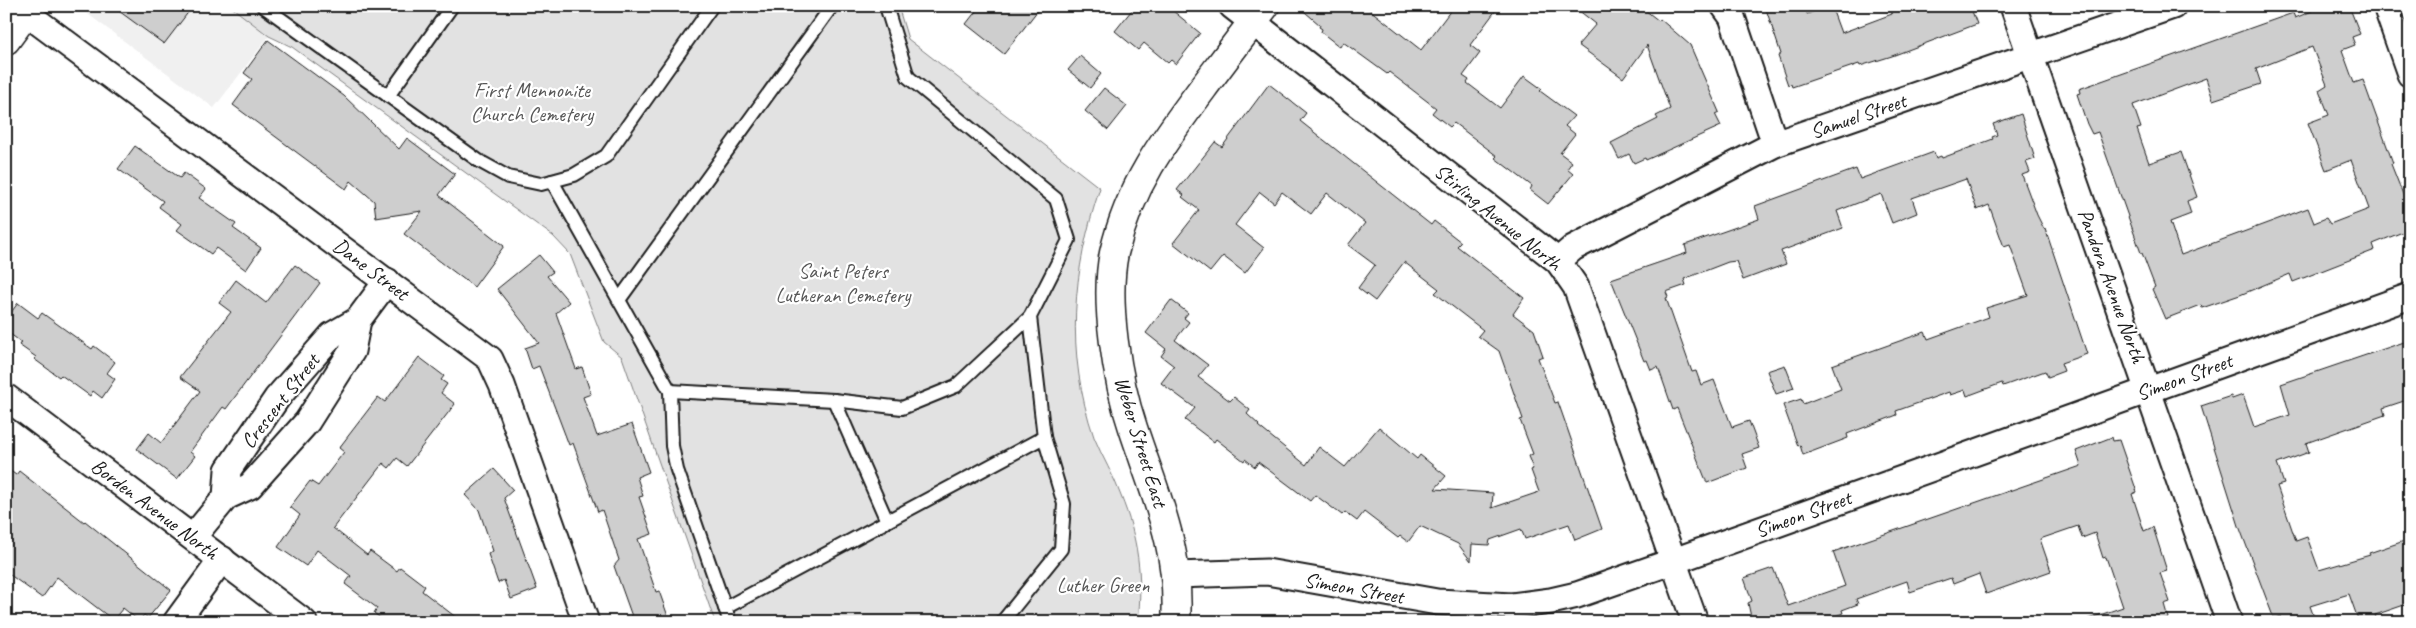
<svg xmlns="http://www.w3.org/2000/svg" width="2416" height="628" font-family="Caveat,sans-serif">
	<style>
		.built { fill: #f0f0f0 }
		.green { fill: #e2e2e2; stroke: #7f7f7f }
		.building { fill: #cecece; stroke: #1c1c1c; fill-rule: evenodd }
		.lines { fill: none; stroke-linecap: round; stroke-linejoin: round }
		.service-casing { stroke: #1c1c1c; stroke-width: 16 }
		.minor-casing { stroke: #1c1c1c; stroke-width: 29 }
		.secondary-casing { stroke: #1c1c1c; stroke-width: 31 }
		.service { stroke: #fff; stroke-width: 12 }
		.minor { stroke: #fff; stroke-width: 25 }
		.secondary { stroke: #fff; stroke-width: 28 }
		.labels { text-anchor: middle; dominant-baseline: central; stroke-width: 4.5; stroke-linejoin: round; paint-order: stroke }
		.park-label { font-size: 21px; fill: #575757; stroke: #fff }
		.street-label { font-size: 21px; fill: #1c1c1c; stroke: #fff }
	</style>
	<rect width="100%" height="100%" fill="#fff"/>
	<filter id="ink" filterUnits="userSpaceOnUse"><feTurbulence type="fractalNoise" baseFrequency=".02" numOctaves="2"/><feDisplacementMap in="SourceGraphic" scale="10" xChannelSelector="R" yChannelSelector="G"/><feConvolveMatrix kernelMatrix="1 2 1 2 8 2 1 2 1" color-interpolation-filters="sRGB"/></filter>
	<g filter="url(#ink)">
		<!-- built -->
		<path class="built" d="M77,6H230L269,36L214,108Z"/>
		<!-- green -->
		<path class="green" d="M230,6H898L908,39L1100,188C1072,272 1065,352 1094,437C1102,457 1114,476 1121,496C1138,538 1143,576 1138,622H1045L1036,614L1030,622H715L622,357L604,342L570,254L553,236L292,47L269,36Z"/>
		<!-- building -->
		<g class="building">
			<path d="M112,6H193L164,44Z"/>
			<path d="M980,6H1041L1004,54L966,24Z"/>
			<path d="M1135,6H1167L1200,33L1176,64L1171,60L1168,63L1144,43L1138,50L1115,31Z"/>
			<path d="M1298,6H1365L1421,50L1454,6H1499L1470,45L1480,53L1463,76L1469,80L1467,83L1500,108L1524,76L1542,89L1540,91L1574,116L1565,126L1575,134L1560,153L1572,162L1567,169L1573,174L1548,204L1530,190L1532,186L1495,158L1497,156L1454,123L1450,127L1432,113L1436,108L1389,72L1387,74L1343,42L1340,47L1321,32L1322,29L1319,27L1320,25Z"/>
			<path d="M1573,6H1640L1659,21L1660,19L1690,45L1719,112L1715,114L1721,126L1646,160L1645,158L1634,163L1629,154L1619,159L1611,143L1658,119L1656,116L1670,109L1647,45L1623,78L1578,45L1596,24Z"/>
			<path d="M1765,6H1804L1807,14L1831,6L1841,33L1892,14L1890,6H1970L1977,24L1892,56L1860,66L1859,64L1792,87L1791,84L1788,85L1778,56L1781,54Z"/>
			<path d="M2324,6H2349L2360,34L2352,37L2355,45L2342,50L2354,83L2363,80L2393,163L2391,164L2406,202L2410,200V229L2373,244L2375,250L2293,282L2290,274L2240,295L2202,308L2201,305L2165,319L2152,289L2155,287L2142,253H2141L2098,132L2092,134L2087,124L2077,94L2080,93L2079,89L2293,13L2295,18ZM2312,47L2327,85L2319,90L2329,115L2308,123L2326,170L2351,160L2369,209L2330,224L2326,218L2314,223L2308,208L2181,255L2170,222L2191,214L2187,201L2197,197L2181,152L2149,163L2137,129L2141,128L2133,105L2206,78L2213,100L2261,84L2256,69Z"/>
			<path d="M268,40L344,96L399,149L407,138L455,174L439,195L504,246L474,287L404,234L422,211L376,218L374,201L351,181L346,189L233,105L252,79L244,73Z"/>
			<path d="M1080,56L1101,74L1090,88L1068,70Z"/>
			<path d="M1269,84L1306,113L1300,121L1431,225L1434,221L1461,242L1457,246L1524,298L1513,314L1534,330L1543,356L1538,358L1555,403L1558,402L1564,419L1602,529L1575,540L1569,524L1525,539L1521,529L1490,540L1489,545L1472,544L1471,561L1458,544L1420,526L1408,542L1400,536L1398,538L1364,512L1357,521L1345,512L1342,515L1315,495L1310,501L1258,462L1255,467L1245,459L1244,461L1216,439L1214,442L1185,420L1195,408L1161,383L1174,366L1161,356L1166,349L1146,333L1171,300L1188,313L1184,318L1189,322L1175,340L1208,365L1198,377L1230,401L1234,397L1250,410L1247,414L1259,425L1258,426L1306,465L1319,447L1345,467L1379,427L1417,459L1420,455L1446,476L1435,489L1493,493L1492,508L1539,492L1531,470L1533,469L1528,456L1533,454L1520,420L1523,419L1499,351L1478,336L1483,330L1435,293L1439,289L1404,262L1375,301L1358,288L1375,265L1348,245L1365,223L1327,193L1311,214L1282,192L1274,203L1260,192L1235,225L1264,248L1245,273L1223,256L1210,272L1173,243L1199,210L1182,197L1184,195L1177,190L1215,142L1222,147Z"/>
			<path d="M1104,88L1127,106L1108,130L1085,111Z"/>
			<path d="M2021,114L2035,159L2026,162L2030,172L2022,175L2037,215L2044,229L2045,228L2087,354L2061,363L2064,371L2048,377L2045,371L2003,386L2002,383L1967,396L1965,390L1950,395L1949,392L1896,411L1897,415L1847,434L1848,438L1803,455L1800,445L1798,446L1783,405L1801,399L1803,404L1841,389L1832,365L1925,332L1928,339L1989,317L1986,308L2028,295L2010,245L2004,247L1989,205L1977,210L1966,179L1912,198L1917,213L1892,223L1881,194L1837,211L1843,228L1781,251L1786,264L1743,280L1736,261L1728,262L1684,279L1686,285L1666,292L1668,297L1666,298L1692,372L1696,371L1701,385L1714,380L1732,427L1749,421L1759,448L1742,454L1747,468L1707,483L1677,408L1673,410L1658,367L1651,370L1647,360L1644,361L1611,279L1687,253L1685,245L1759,219L1755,206L1856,169L1860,179L1934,152L1936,158L1941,156L1942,158L1993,139L1992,137L1997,135L1993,124Z"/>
			<path d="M135,146L180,178L184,173L206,189L199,198L236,224L233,228L261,248L246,270L216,248L211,254L177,230L182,224L159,207L163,201L118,169Z"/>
			<path d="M539,255L553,272L547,276L569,302L556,313L576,369L582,367L591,394L583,397L597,436L632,424L649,472L637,477L643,496L639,497L652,534L638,539L656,592L659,591L670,622H634L614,566L619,560L602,510L598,512L573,443L569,445L539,366L532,369L525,348L539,343L497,289Z"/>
			<path d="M295,265L320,283L226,409L223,407L190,452L195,456L177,479L137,449L149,433L161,443L200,391L180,377L231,312L219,303L236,280L266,303Z"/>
			<path d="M18,303L38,318L42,313L92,349L94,346L115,362L107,373L115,379L102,398L93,391L90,396L61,375L59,377L34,359L36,357L19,345L21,342L6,331V319Z"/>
			<path d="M2410,340V399L2383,408L2385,415L2306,443L2309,452L2277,464L2284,484L2277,486L2296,541L2307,537L2319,570L2370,555L2369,553L2410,539V603L2375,615L2378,622H2359L2349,594L2310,606L2314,617L2300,622H2283L2281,616L2274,619L2239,526L2201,406L2231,396L2232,399L2243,395L2254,427L2290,415L2281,384Z"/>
			<path d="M419,357L444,376L441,380L447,384L441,393L455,404L407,466L397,458L389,468L383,463L333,528L367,555L370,551L397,571L400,567L425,586L422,591L462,622H385L374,613L377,608L345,584L351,576L317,550L306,566L278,547L300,515L290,507L310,481L318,486L344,452L339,448L378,397L385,402Z"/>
			<path d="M1785,365L1794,388L1776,394L1767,371Z"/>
			<path d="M2112,437L2113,441L2119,440L2137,492L2132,494L2144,531L2153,527L2167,571L2160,573L2170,602L2164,604L2168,618L2157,622H2089L2088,619L2123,607L2106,557L2103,558L2095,533L2082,538L2078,526L2040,539L2051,571L1986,594L1979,574L1953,584L1951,578L1910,592L1907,581L1856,599L1858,604L1842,610L1843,613L1819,622H1752L1748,603L1752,601L1744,578L1773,568L1788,606L1845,586L1833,552L2081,466L2076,451Z"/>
			<path d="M6,468L16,475L19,471L84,522L85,521L171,590L148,618L144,615L139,621L123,608L113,620L57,577L42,598L6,572Z"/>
			<path d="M494,469L513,490L504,498L537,589L511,599L504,580L498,583L488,554L493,551L479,510L465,495Z"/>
		</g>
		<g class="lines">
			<defs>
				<g id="service">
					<path d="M263,6L479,161L508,177L541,184L574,175L606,156L712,6"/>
					<path d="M886,6L908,77L1056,199L1069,240L1030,317L1044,437L1064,504L1061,549L1002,622"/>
					<path d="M388,96L452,6"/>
					<path d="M552,181L670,391L672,446L677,470L725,608"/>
					<path d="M619,300L832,6"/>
					<path d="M670,391L834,400L902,408L956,386L1030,317"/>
					<path d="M834,400L887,521"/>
					<path d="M730,622L725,608L1044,437"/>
				</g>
				<g id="minor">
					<path d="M1232,6L1558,261L1576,287L1695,622"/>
					<path d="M1724,6L1732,17L1775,144"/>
					<path d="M2013,6L2229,622"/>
					<path d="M2386,6L2410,74"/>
					<path d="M26,13L490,359L502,385L586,622"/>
					<path d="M1558,261L1573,248L1775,144L2173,6"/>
					<path d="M6,397L304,622"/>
					<path d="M226,497L228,470L277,398L332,335L358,320L387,281"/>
					<path d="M193,537L226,497L250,486L307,422L352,351L358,320"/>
					<path d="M1176,575L1267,572L1437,602L1512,606L1551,601L1577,595L1674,561L2410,296"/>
					<path d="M176,622L222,559"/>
				</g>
				<g id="secondary">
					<path d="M6,40L31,6"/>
					<path d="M1176,622C1181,548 1155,495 1133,428C1117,381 1104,301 1114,253C1129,187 1164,140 1203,88C1224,60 1244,33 1265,6"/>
				</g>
			</defs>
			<!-- service casing -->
			<use href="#service" class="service-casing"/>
			<!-- minor casing -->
			<use href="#minor" class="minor-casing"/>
			<!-- secondary casing -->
			<use href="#secondary" class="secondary-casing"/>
			<!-- service -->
			<use href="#service" class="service"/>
			<!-- minor -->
			<use href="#minor" class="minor"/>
			<!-- secondary -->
			<use href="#secondary" class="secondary"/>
		</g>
	</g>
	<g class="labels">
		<!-- park labels -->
		<g class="park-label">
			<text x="532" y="90">First Mennonite<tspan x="532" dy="24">Church Cemetery</tspan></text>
			<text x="843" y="271">Saint Peters<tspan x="843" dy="24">Lutheran Cemetery</tspan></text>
			<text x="1103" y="585">Luther Green</text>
		</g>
		<!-- street labels -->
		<g class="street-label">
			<text transform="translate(1858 116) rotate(-19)">Samuel Street</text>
			<text transform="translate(1498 217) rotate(39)">Stirling Avenue North</text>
			<text transform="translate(371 269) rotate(37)">Dane Street</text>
			<text transform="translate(2112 286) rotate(70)">Pandora Avenue North</text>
			<text transform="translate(2184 377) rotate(-20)">Simeon Street</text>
			<text transform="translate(280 401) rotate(-52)">Crescent Street</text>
			<text transform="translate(1141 442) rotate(73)">Weber Street East</text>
			<text transform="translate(155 509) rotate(37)">Borden Avenue North</text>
			<text transform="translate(1803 514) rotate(-20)">Simeon Street</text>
			<text transform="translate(1354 588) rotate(10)">Simeon Street</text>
		</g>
	</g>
	<!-- margin -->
	<rect width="2416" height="628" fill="none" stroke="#fff" stroke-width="25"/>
	<rect x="12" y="12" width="2391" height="603" fill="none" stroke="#1c1c1c" stroke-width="2" filter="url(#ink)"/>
</svg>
